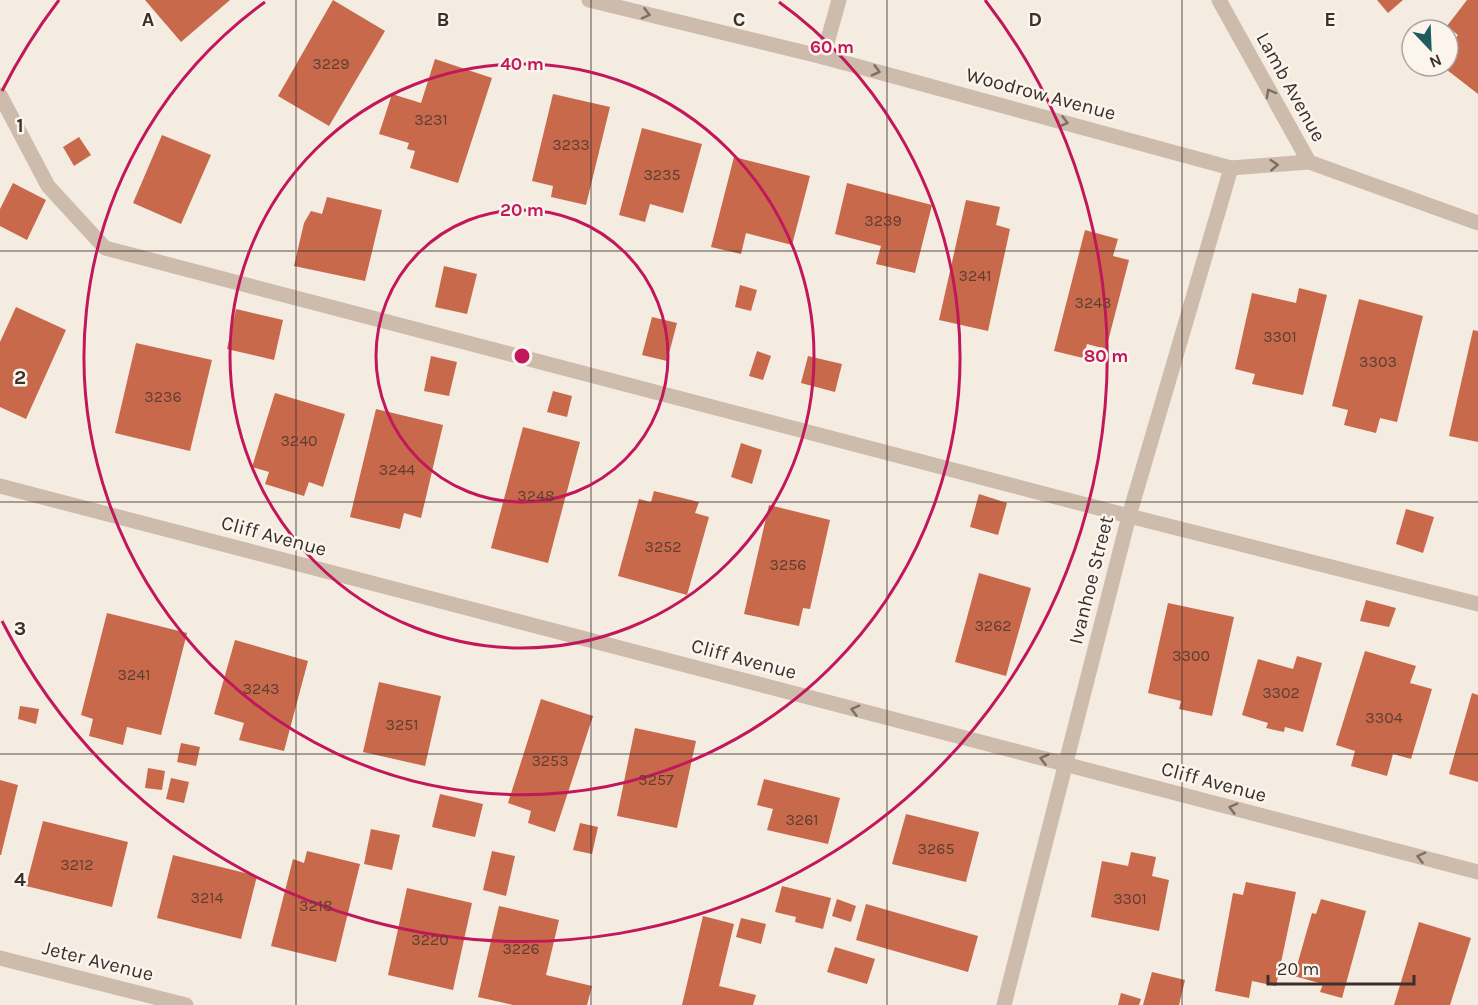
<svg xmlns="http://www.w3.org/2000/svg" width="1478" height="1005" font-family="Karla,sans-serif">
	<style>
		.building { fill: #c8694b }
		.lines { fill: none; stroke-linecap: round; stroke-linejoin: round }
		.minor { stroke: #cdbbac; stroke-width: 15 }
		.oneway { stroke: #7d6f65 }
		.grid { fill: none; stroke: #3b302b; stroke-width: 1.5; stroke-opacity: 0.55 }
		.ring { fill: none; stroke: #c2185b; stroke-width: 3 }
		.labels { text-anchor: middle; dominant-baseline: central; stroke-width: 5; stroke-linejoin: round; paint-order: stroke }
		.number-label { font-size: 16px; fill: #5e3e33 }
		.street-label { font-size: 20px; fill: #3b302b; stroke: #fbf5ee }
		.grid-label { font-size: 20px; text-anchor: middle; font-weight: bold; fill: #3b302b; stroke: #fbf5ee; stroke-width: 5; stroke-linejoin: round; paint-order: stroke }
		.centre { fill: #c2185b; stroke: #fbf5ee; stroke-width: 3 }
		.ring-label { font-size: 18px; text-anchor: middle; font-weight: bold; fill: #c2185b; stroke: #fbf5ee; stroke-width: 5; stroke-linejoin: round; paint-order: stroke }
	</style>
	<rect width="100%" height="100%" fill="#f4ebe1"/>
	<!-- building -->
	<g class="building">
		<path d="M145,0H230L181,42Z"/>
		<path d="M333,0L385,31L329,126L278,96Z"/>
		<path d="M1377,0H1403L1388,13Z"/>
		<path d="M1467,0H1478V94L1442,66H1448V48L1458,35L1447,26Z"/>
		<path d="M435,59L492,78L458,183L410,168L415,151L407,149L409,143L379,134L392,94L421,103Z"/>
		<path d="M553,94L610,107L586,205L551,197L553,186L532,181Z"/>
		<path d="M642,128L702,144L683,213L650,204L645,222L619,215Z"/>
		<path d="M162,135L211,155L181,224L133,203Z"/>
		<path d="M79,137L91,155L74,166L63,147Z"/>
		<path d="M734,157L810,176L792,245L746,233L741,254L711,247Z"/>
		<path d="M13,183L46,200L27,240L0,226V209Z"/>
		<path d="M847,183L932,205L915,273L876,264L881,246L835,234Z"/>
		<path d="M327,197L382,210L365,281L294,266L304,223L311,211L322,214Z"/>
		<path d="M966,200L1000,207L996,225L1010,229L988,331L939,320Z"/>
		<path d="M1085,230L1118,239L1113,256L1129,260L1106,349L1087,344L1083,358L1054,351Z"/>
		<path d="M444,266L477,274L467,314L435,307Z"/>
		<path d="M740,285L757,290L751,311L735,307Z"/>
		<path d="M1299,288L1327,295L1303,395L1252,384L1255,374L1235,369L1252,293L1296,303Z"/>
		<path d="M1359,299L1423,316L1397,422L1380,418L1376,433L1344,425L1348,410L1332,406Z"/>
		<path d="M16,307L66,330L26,419L0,407V342Z"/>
		<path d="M236,309L283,320L274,360L227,349Z"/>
		<path d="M652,317L677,323L667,361L642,355Z"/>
		<path d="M1473,330L1478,331V442L1449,436Z"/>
		<path d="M136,343L212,360L190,451L115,433Z"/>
		<path d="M757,351L771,356L763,380L749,376Z"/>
		<path d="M431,356L457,362L449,396L424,391Z"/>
		<path d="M808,356L842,364L835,392L801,383Z"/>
		<path d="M553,391L572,396L567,417L547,412Z"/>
		<path d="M275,393L345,414L323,487L309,482L304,496L265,484L269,472L252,467Z"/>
		<path d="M376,409L443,425L421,518L404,513L400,529L350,517Z"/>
		<path d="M523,427L580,442L548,563L491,548Z"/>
		<path d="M741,443L762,450L752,484L731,477Z"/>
		<path d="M654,491L699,502L695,513L709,517L687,595L618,576L639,499L651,502Z"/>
		<path d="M979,494L1007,503L998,535L970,527Z"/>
		<path d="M769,505L830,520L810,609L803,608L799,626L744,614Z"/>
		<path d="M1406,509L1434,517L1423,553L1396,544Z"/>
		<path d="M979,573L1031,588L1006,676L955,662Z"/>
		<path d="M1366,600L1396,608L1389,627L1360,621Z"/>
		<path d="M1168,603L1234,617L1212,716L1179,709L1181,701L1148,693Z"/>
		<path d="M107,613L187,633L161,735L127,727L123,745L89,736L93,719L81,715Z"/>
		<path d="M235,640L308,661L284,751L239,740L244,723L214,714Z"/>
		<path d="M1365,651L1416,666L1410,683L1432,689L1411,759L1393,754L1387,776L1351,766L1355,751L1336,745Z"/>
		<path d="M1297,656L1322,663L1303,732L1285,727L1284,732L1266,728L1268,723L1242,715L1258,659L1293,669Z"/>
		<path d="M379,682L441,696L425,766L363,752Z"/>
		<path d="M1472,693L1478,695V782L1449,774Z"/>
		<path d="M541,699L593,716L555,832L528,823L531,811L508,803Z"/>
		<path d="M20,706L39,709L36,724L18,719Z"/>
		<path d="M635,728L696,741L677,828L617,816Z"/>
		<path d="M181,743L200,747L196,766L177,762Z"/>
		<path d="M148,768L165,771L162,790L145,788Z"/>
		<path d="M171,778L189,782L184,803L166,799Z"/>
		<path d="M764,779L840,798L828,844L767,830L773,809L757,805Z"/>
		<path d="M0,780L18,785L1,855H0Z"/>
		<path d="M440,794L483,804L475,837L432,827Z"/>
		<path d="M906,814L979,832L966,882L892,864Z"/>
		<path d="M43,821L128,842L112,907L26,886Z"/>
		<path d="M580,823L598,827L592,854L573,850Z"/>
		<path d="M371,829L400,835L392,870L364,864Z"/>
		<path d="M307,851L360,864L336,962L271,946L293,859L304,863Z"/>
		<path d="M492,851L515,856L506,896L483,890Z"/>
		<path d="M1131,852L1156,857L1152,876L1169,880L1159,931L1091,917L1102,861L1128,866Z"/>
		<path d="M173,855L257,876L241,939L157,918Z"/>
		<path d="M1246,882L1296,892L1276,986L1252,981L1249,998L1215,991L1233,893L1243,895Z"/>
		<path d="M782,886L831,898L823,929L795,922L796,917L775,912Z"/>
		<path d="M407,888L472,903L453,990L388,975Z"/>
		<path d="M837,899L856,906L851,922L832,916Z"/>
		<path d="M1321,899L1366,911L1342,998L1320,992L1323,984L1294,976L1312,913L1316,914Z"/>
		<path d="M866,904L978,936L968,972L856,940Z"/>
		<path d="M499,906L559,920L546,975L592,986L587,1005H513L478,997Z"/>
		<path d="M703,916L734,924L719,986L756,995L753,1005H682Z"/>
		<path d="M741,918L766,924L761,944L736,937Z"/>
		<path d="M1419,922L1471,938L1450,1005H1394Z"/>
		<path d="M835,947L875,959L867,984L827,972Z"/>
		<path d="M1152,972L1185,980L1179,1005H1143Z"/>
		<path d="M1121,993L1141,999L1139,1005H1118Z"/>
	</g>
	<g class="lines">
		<!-- minor -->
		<g class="minor">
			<path d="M589,0L823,57L1231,168L1309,162L1478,223"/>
			<path d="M1219,0L1309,162"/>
			<path d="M823,57L839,0"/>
			<path d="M0,95L48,186L105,248L1129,516L1478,604"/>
			<path d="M0,486L1478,872"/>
			<path d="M0,958L186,1005"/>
			<path d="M1004,1005L1129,516L1231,168"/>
		</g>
	</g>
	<!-- one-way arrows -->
	<defs><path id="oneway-chevron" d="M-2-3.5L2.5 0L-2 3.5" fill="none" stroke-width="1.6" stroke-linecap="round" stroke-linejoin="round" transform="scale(1.5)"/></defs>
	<g class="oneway">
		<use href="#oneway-chevron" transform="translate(646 14) rotate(14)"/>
		<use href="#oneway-chevron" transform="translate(876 71) rotate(15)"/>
		<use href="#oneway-chevron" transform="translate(1270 93) rotate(-119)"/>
		<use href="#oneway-chevron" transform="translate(1064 122) rotate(15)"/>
		<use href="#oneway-chevron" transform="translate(1274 165) rotate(-4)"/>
		<use href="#oneway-chevron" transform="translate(855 710) rotate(-165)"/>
		<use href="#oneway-chevron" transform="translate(1044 759) rotate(-166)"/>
		<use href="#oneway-chevron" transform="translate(1233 808) rotate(-165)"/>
		<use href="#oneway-chevron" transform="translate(1421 857) rotate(-165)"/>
	</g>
	<!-- grid -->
	<path class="grid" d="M296,0V1005M591,0V1005M887,0V1005M1182,0V1005M0,251H1478M0,502H1478M0,754H1478"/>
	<!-- distance rings -->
	<g class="ring">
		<circle cx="522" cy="356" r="146"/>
		<circle cx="522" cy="356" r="292"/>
		<path d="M779 2A438 438 0 1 1 265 2"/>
		<path d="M2 91A584 584 0 0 1 59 0M985 0A584 584 0 1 1 2 621"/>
	</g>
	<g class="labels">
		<!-- number labels -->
		<g class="number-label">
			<text x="331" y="63">3229</text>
			<text x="431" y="119">3231</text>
			<text x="571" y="144">3233</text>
			<text x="662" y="174">3235</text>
			<text x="883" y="220">3239</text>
			<text x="975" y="275">3241</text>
			<text x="1093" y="302">3243</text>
			<text x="1280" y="336">3301</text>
			<text x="1378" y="361">3303</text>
			<text x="163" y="396">3236</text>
			<text x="299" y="440">3240</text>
			<text x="397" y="469">3244</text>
			<text x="536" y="495">3248</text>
			<text x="663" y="546">3252</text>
			<text x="788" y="564">3256</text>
			<text x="993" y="625">3262</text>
			<text x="1191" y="655">3300</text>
			<text x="134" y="674">3241</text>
			<text x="261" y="688">3243</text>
			<text x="1281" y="692">3302</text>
			<text x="1384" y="717">3304</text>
			<text x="402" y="724">3251</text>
			<text x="550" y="760">3253</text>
			<text x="656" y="779">3257</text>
			<text x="802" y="819">3261</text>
			<text x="936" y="848">3265</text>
			<text x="77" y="864">3212</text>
			<text x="207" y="897">3214</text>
			<text x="1130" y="898">3301</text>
			<text x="316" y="905">3218</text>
			<text x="430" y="939">3220</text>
			<text x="521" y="948">3226</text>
		</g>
		<!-- street labels -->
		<g class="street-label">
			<text transform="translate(1291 87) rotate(61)">Lamb Avenue</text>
			<text transform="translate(1041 94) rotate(15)">Woodrow Avenue</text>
			<text transform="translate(274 536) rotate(15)">Cliff Avenue</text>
			<text transform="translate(1091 580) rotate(-76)">Ivanhoe Street</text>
			<text transform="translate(744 659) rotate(15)">Cliff Avenue</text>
			<text transform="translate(1214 782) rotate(15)">Cliff Avenue</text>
			<text transform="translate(98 961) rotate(14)">Jeter Avenue</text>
		</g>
	</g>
	<g class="grid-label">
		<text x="148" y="26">A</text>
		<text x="443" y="26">B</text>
		<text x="739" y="26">C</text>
		<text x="1035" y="26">D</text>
		<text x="1330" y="26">E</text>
		<text x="20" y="132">1</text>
		<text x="20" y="384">2</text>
		<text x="20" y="635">3</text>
		<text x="20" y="886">4</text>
	</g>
	<circle cx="522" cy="356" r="9" class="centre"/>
	<g class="ring-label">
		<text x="832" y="53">60 m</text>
		<text x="522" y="70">40 m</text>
		<text x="522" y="216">20 m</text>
		<text x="1106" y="362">80 m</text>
	</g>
	<!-- north arrow -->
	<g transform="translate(1430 48) rotate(157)"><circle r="28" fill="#fbf5ee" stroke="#aea6a0" stroke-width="1.5"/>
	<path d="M0-4.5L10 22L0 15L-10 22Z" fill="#1f5a5e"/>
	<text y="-9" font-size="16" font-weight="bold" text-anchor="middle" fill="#3b302b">N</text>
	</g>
	<!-- scale -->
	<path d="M1268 975v9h146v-9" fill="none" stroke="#3b302b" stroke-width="3"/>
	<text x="1277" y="975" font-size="18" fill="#3b302b" stroke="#fbf5ee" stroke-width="4.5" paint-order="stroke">20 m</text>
</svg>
